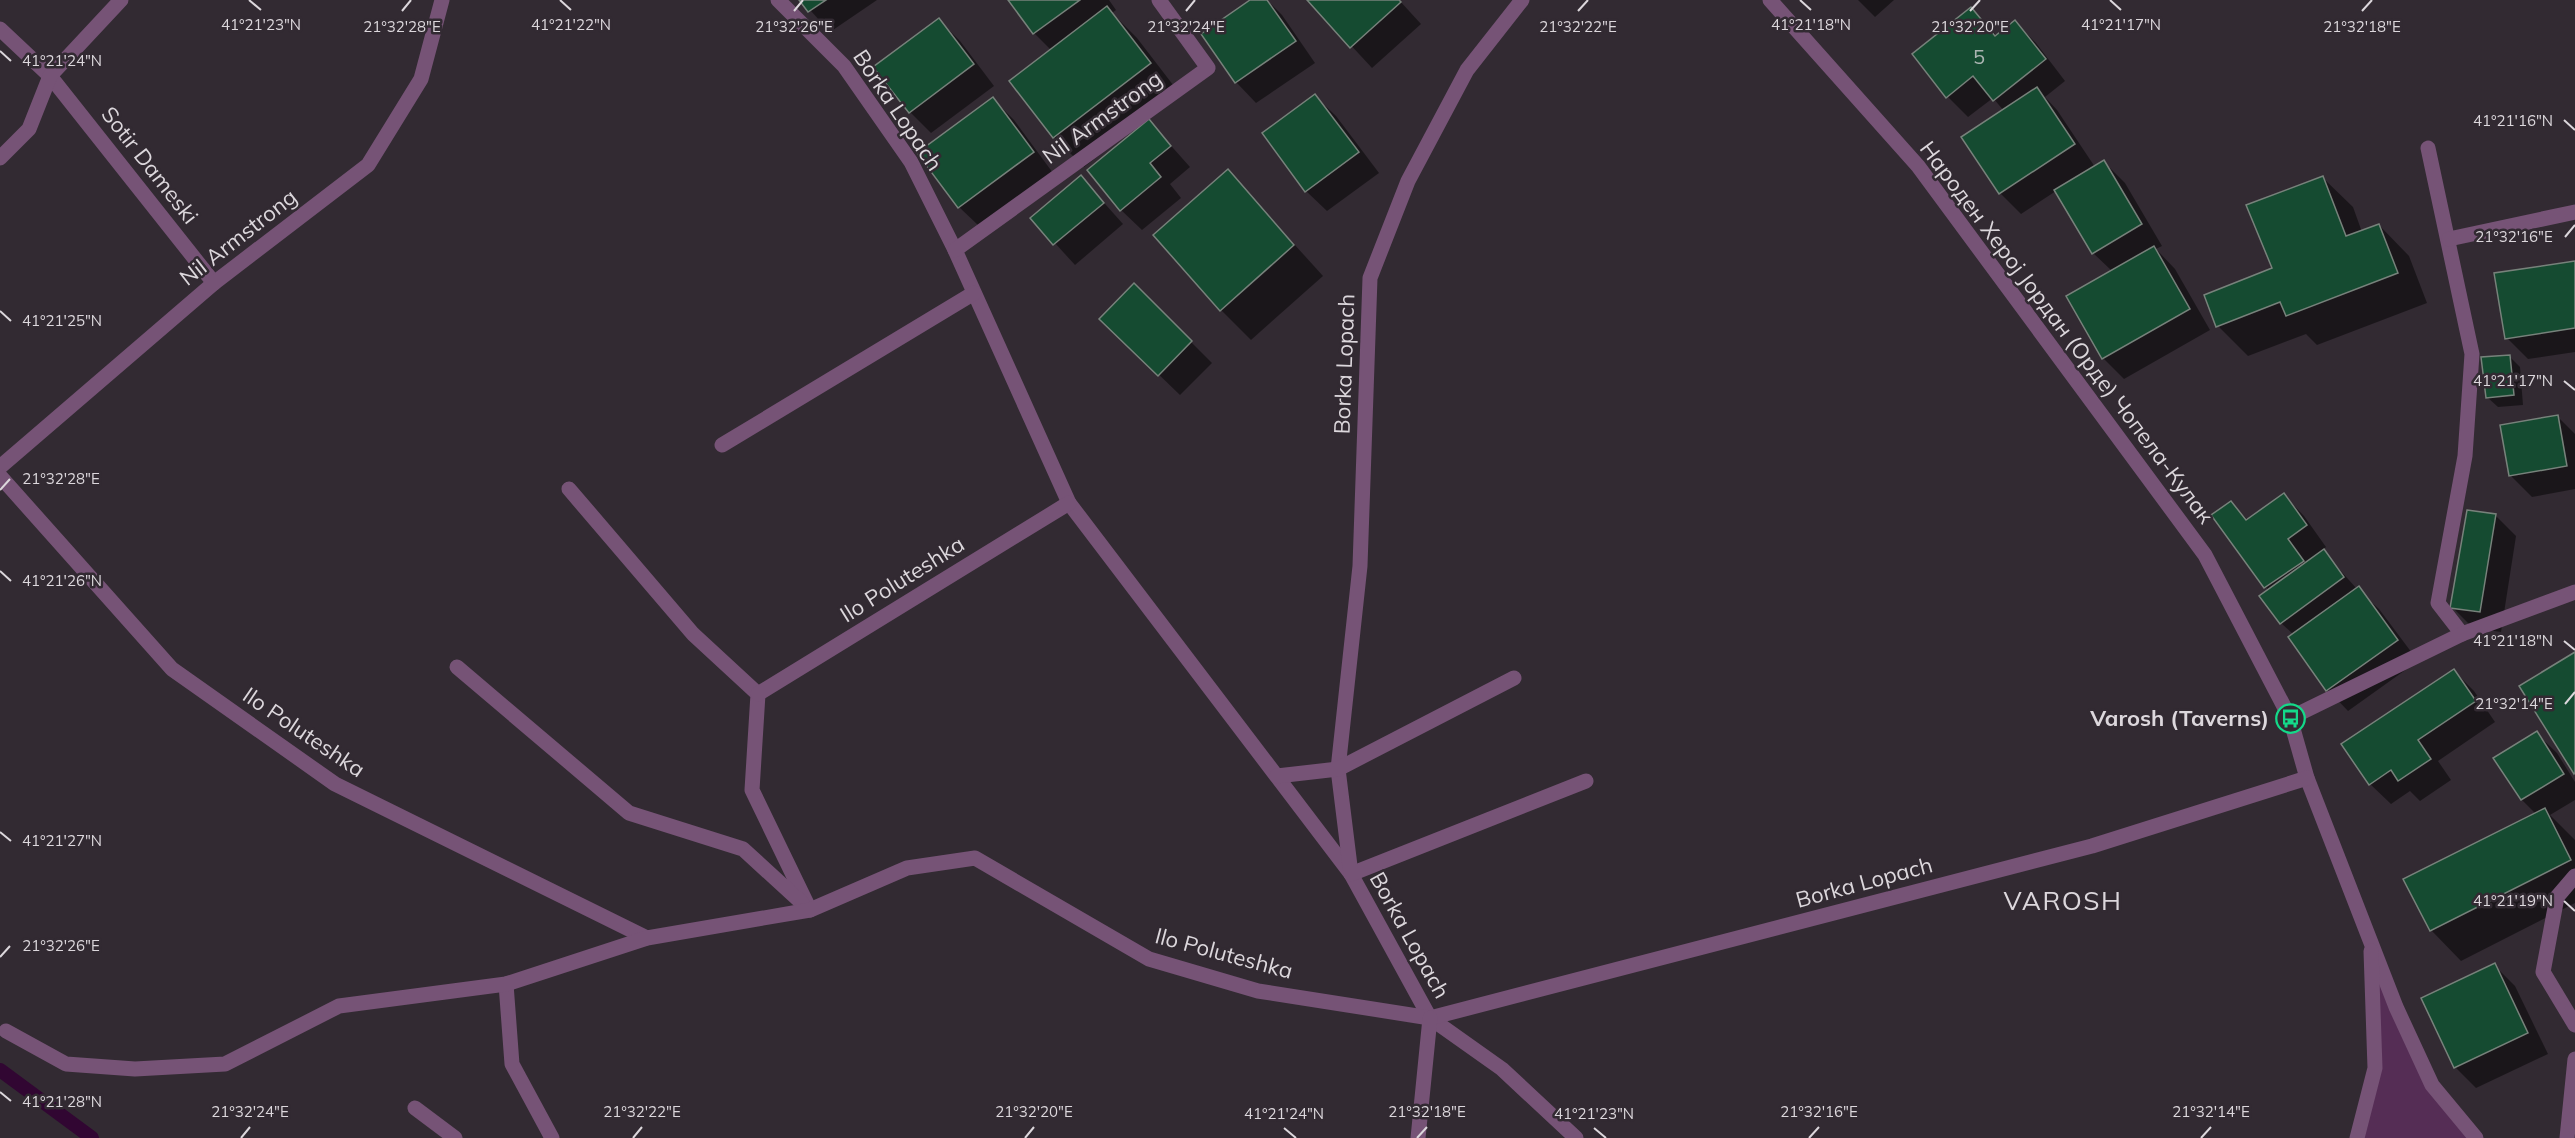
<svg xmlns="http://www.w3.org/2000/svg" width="2575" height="1138" font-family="Mulish,sans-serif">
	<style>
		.green { fill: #552d55 }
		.shadow { fill: #0007 }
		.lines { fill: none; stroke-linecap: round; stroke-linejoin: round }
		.stream { stroke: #310632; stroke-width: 14 }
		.building { fill: #154b31; stroke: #77827b; stroke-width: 1.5 }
		.minor { stroke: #765376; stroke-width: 15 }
		.ticks { fill: none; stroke: #dcd7dc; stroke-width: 2 }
		.labels { text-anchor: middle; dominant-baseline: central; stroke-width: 5; stroke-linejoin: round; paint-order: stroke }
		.number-label { font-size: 20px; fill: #aab4b1 }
		.street-label { font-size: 22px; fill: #dcd7dc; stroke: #322a32 }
		.poi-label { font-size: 22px; font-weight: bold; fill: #dcd7dc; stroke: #322a32; text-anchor: end }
		.quarter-label { font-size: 26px; letter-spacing: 1.5px; fill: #dcd7dc; stroke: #322a32 }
		.ticks-label { font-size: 15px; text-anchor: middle; fill: #dcd7dc; stroke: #322a32; stroke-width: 5; stroke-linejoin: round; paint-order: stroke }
	</style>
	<rect width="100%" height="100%" fill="#322a32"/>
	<!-- green -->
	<path class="green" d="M2371,938L2432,1085L2476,1138H2357L2375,1068Z"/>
	<!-- shadow -->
	<g class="shadow">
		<path d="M801,0H877L830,32Z"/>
		<path d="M1009,0H1109L1116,10L1112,13L1137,38L1180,94L1084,167L1054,137L1051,50L1034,33Z"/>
		<path d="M1253,0H1267L1282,15L1315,63L1256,103L1236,82Z"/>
		<path d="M1309,0H1399L1421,24L1372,68Z"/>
		<path d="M1858,0H1894L1875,17Z"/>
		<path d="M1971,9L1997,36L2015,22L2036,43L2065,81L2045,97L2057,110L2095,167L2104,162L2125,183L2162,246L2156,249L2175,269L2210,330L2124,379L2103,358L2112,271L2093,253L2056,191L2021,214L2000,193L2004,111L1993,98L1968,117L1948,97Z"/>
		<path d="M939,20L960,41L994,86L931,133L910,112Z"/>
		<path d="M1315,96L1336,116L1379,173L1327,211L1306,191Z"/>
		<path d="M993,99L1014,120L1053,173L980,227L959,207Z"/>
		<path d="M1149,121L1190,167L1170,184L1181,198L1142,230L1121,210Z"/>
		<path d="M1228,171L1323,276L1251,340L1221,310Z"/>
		<path d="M1081,177L1123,224L1075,265L1032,218Z"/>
		<path d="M2322,177L2353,207L2362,232L2379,225L2409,256L2427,303L2317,345L2306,334L2248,356L2218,326L2274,269Z"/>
		<path d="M2575,262V352L2528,359L2507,338Z"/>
		<path d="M1134,285L1212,363L1180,395L1122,339Z"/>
		<path d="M2509,356L2520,367L2523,405L2498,407L2487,397Z"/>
		<path d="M2557,416L2575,434V489L2532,497L2511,476Z"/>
		<path d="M2284,495L2304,516L2326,547L2322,550L2357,589L2379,609L2418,661L2348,711L2328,690L2290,638L2294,635L2281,623L2269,591L2213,515L2231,503L2248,520Z"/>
		<path d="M2495,515L2516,536L2501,632L2473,628L2452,607Z"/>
		<path d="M2454,671L2474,691L2495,722L2438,761L2451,780L2420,801L2410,791L2391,804L2370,784Z"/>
		<path d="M2536,733L2557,753L2575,782V800L2550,815L2575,840V903L2461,961L2431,930L2536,814L2522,800Z"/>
		<path d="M2494,965L2515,986L2548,1054L2476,1088L2455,1067Z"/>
	</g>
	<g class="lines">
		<!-- stream -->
		<path class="stream" d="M0,1070L92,1138"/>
	</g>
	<!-- building -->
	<g class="building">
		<path d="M799,0H826L808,12Z"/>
		<path d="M1008,0H1080L1033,34Z"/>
		<path d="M1250,0H1267L1296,41L1235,83L1201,34Z"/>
		<path d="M1307,0H1399L1401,2L1350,48Z"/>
		<path d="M1107,6L1151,63L1053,138L1009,81Z"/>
		<path d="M1971,7L1995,36L2015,20L2046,59L1993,101L1973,76L1946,98L1912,54Z"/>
		<path d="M939,18L974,64L909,113L873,67Z"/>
		<path d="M2037,87L2075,144L1999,194L1961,137Z"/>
		<path d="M1315,94L1359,152L1305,192L1262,133Z"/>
		<path d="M993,97L1034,152L958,208L917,153Z"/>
		<path d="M1149,119L1171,146L1150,163L1161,177L1120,211L1087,170Z"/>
		<path d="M2104,160L2142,224L2092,254L2054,190Z"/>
		<path d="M1228,169L1294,245L1220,311L1153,235Z"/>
		<path d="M1081,175L1104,203L1053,245L1030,218Z"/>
		<path d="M2323,176L2346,236L2379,224L2398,273L2286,316L2280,302L2216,327L2204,295L2272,268L2246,205Z"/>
		<path d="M2154,246L2190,309L2102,359L2066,296Z"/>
		<path d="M2575,261V328L2505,339L2494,273Z"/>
		<path d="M1134,283L1192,341L1158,376L1099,319Z"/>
		<path d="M2510,355L2514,395L2486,398L2481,357Z"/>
		<path d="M2558,415L2567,466L2509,476L2500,425Z"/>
		<path d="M2284,493L2307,525L2288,539L2304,561L2264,588L2211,515L2231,501L2246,520Z"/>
		<path d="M2467,510L2496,514L2480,612L2450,608Z"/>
		<path d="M2324,549L2344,577L2280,624L2259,596Z"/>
		<path d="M2359,586L2398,640L2326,691L2288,637Z"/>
		<path d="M2575,652V773L2574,774L2519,686Z"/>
		<path d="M2454,669L2476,701L2418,740L2431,759L2398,781L2391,770L2369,785L2341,744Z"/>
		<path d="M2537,731L2564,774L2521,800L2493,758Z"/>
		<path d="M2545,808L2571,860L2430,931L2403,879Z"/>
		<path d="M2495,963L2528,1033L2454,1068L2421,998Z"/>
	</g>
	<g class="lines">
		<!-- minor -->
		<g class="minor">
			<path d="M778,0L844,66L911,162L955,250L1069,503L1351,874L1430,1018L1502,1069L1576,1138"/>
			<path d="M1522,0L1467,70L1408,181L1370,278L1360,566L1338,769L1351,874L1586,781"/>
			<path d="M1770,0L1918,166L2205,555L2290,718L2307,778L2396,1007L2432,1085L2476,1138"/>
			<path d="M0,29L50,76L214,283"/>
			<path d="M2428,148L2472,354L2465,456L2438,603L2462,634"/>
			<path d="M0,158L29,129L50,76L121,0"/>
			<path d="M2449,239L2575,212"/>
			<path d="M955,250L1208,68L1159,0"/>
			<path d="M722,445L974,293"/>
			<path d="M0,467L214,283L368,165L421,79L442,0"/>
			<path d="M0,476L172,669L335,784L647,938"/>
			<path d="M569,489L693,634L758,694L752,790L810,910"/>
			<path d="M457,667L629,813L743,849L802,903"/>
			<path d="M758,694L1069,503"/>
			<path d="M2290,718L2462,634L2575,592"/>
			<path d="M1277,776L1338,769L1514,678"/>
			<path d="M2575,876L2557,897L2543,972L2575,1025"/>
			<path d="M506,984L512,1064L552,1138"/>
			<path d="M6,1031L66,1064L135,1069L225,1064L339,1006L506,984L647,938L810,910L907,868L975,858L1149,959L1258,991L1430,1018L2092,846L2307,778"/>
			<path d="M415,1108L455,1138"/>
			<path d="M1418,1138L1430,1018"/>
			<path d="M2357,1138L2375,1068L2371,951"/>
			<path d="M2567,1138L2575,1059"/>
		</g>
	</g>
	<!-- ticks -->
	<path class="ticks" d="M249,0L261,10M560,0L571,10M1800,0L1811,10M2110,0L2121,10M402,11L411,0M794,11L803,0M1186,11L1195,0M1578,11L1588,0M1970,11L1980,0M2362,11L2372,0M0,51L11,61M2564,120L2575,130M2565,237L2575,225M0,311L11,321M2564,381L2575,390M0,490L10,479M0,571L11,581M2564,641L2575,650M2565,704L2575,692M0,832L11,841M2564,901L2575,911M0,957L10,946M0,1092L11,1101M1284,1128L1296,1138M1594,1128L1606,1138M241,1138L250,1127M633,1138L642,1127M1025,1138L1034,1127M1417,1138L1427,1127M1809,1138L1819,1127M2201,1138L2211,1127"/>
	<!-- icons -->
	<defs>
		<symbol id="bus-ring" viewBox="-11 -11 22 22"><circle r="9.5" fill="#322a32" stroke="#14d989" stroke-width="1.5"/><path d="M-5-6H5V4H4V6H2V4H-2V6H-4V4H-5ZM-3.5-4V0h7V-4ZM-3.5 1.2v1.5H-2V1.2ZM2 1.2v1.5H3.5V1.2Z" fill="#14d989"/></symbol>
	</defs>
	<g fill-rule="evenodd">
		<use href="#bus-ring" x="2274" y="702" width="33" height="33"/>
	</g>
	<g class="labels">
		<!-- number labels -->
		<g class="number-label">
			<text x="1979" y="56">5</text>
		</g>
		<!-- street labels -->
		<g class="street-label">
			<text transform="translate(898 110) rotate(56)">Borka Lopach</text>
			<text transform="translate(1102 117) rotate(-36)">Nil Armstrong</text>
			<text transform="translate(150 165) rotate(52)">Sotir Dameski</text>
			<text transform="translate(238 237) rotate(-38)">Nil Armstrong</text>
			<text transform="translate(2067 332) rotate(53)">Народен Херој Јордан (Орде) Чопела-Кулак</text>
			<text transform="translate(1344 364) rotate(-88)">Borka Lopach</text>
			<text transform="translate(902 579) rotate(-32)">Ilo Poluteshka</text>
			<text transform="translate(304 732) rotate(34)">Ilo Poluteshka</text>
			<text transform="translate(1864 882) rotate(-15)">Borka Lopach</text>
			<text transform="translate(1410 935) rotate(61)">Borka Lopach</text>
			<text transform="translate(1224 953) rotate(15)">Ilo Poluteshka</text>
		</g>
		<!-- poi labels -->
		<g class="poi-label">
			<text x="2269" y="718">Varosh (Taverns)</text>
		</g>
		<!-- quarter labels -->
		<g class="quarter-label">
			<text x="2063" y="900">VAROSH</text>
		</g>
	</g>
	<g class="ticks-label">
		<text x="261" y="30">41°21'23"N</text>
		<text x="571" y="30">41°21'22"N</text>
		<text x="1811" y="30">41°21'18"N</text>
		<text x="2121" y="30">41°21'17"N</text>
		<text x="402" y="32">21°32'28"E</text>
		<text x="794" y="32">21°32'26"E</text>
		<text x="1186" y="32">21°32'24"E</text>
		<text x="1578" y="32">21°32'22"E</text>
		<text x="1970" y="32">21°32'20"E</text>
		<text x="2362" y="32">21°32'18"E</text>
		<text x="62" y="66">41°21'24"N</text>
		<text x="2513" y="126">41°21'16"N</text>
		<text x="2514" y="242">21°32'16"E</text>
		<text x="62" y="326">41°21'25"N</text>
		<text x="2513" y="386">41°21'17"N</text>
		<text x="61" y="484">21°32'28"E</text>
		<text x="62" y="586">41°21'26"N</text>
		<text x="2513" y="646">41°21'18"N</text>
		<text x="2514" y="709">21°32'14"E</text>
		<text x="62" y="846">41°21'27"N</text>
		<text x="2513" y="906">41°21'19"N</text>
		<text x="61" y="951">21°32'26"E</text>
		<text x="62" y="1107">41°21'28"N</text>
		<text x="250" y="1117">21°32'24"E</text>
		<text x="642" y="1117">21°32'22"E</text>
		<text x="1034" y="1117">21°32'20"E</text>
		<text x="1427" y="1117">21°32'18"E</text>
		<text x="1819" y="1117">21°32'16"E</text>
		<text x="2211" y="1117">21°32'14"E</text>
		<text x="1284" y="1119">41°21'24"N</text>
		<text x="1594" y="1119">41°21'23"N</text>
	</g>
</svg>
